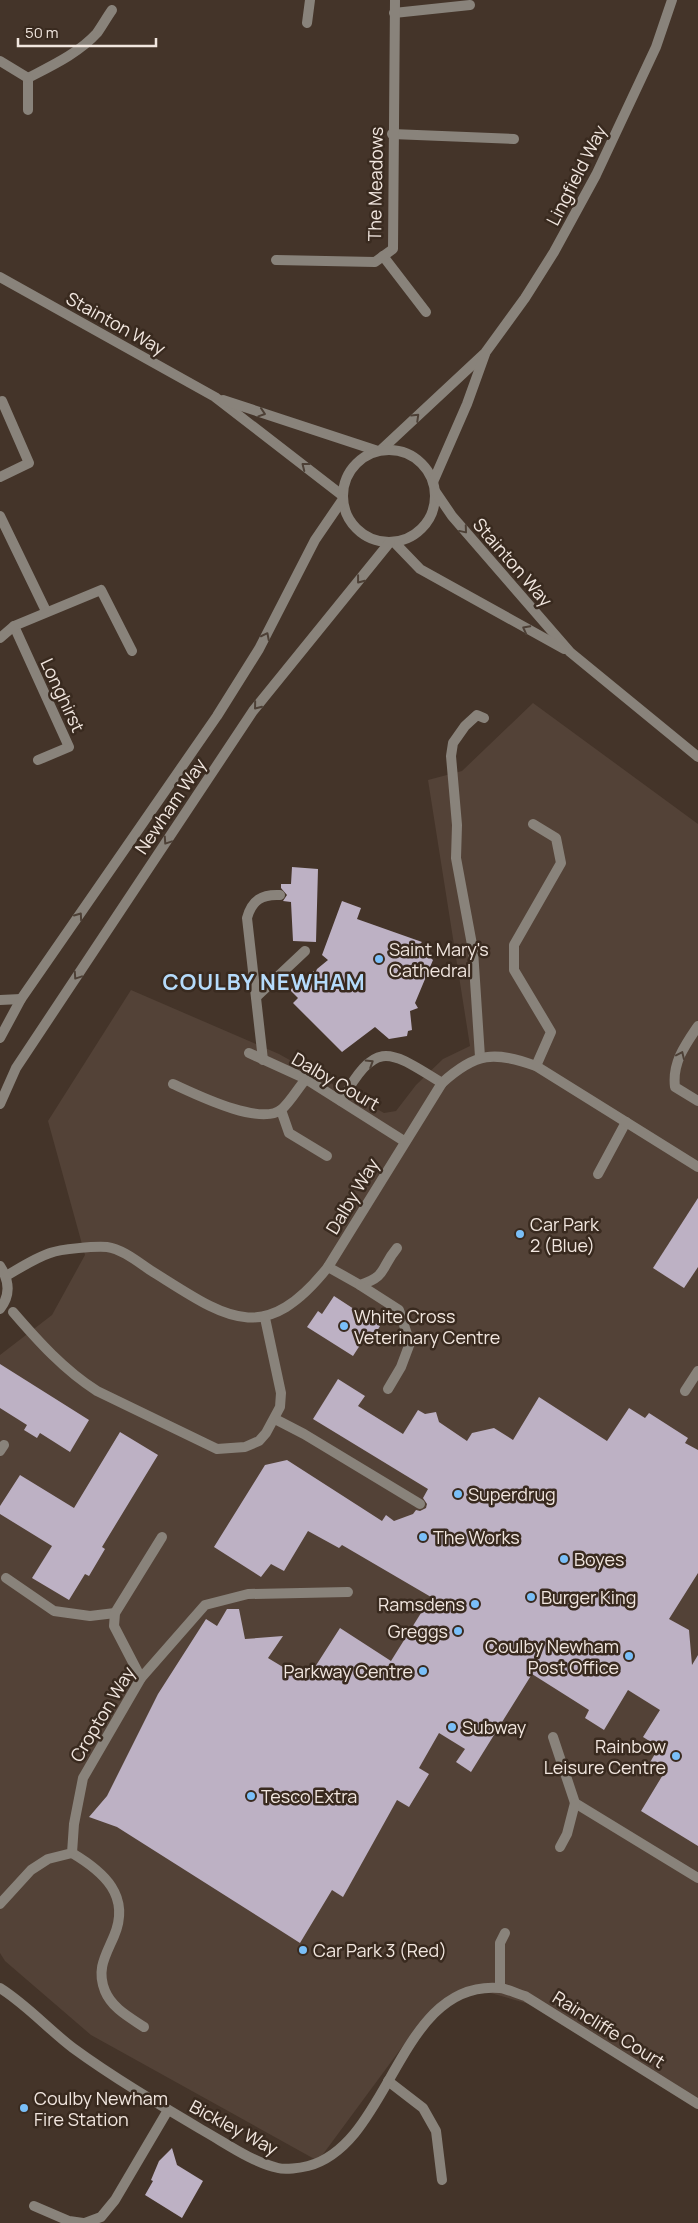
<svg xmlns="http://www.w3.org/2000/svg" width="698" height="2223" font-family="Manrope,sans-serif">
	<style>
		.commercial { fill: #534237 }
		.building { fill: #bdb1c4 }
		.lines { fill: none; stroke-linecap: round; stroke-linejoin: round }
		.service { stroke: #89837b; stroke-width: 10 }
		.pedestrian { stroke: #89837b; stroke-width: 10 }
		.minor { stroke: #89837b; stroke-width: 10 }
		.tertiary { stroke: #89837b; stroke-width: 10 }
		.oneway { stroke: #4d4036 }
		.poi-dot { fill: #7abff8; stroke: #392a1f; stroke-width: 2 }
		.labels { text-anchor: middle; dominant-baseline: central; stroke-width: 5; stroke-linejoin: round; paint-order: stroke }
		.street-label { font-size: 18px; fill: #f1e6df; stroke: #392a1f }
		.poi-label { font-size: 18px; fill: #f1e6df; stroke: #392a1f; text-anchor: start }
		.district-label { font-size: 22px; font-weight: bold; letter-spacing: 1px; fill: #b5dbfb; stroke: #392a1f }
	</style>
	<rect width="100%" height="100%" fill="#443429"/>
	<!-- commercial -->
	<path class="commercial" d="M533,703L698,824V2101L554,2011L473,1988L422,2020L318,2161L91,2035L5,1961L0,1953V1355L52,1315L85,1255L48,1121L131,990L279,1054L384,1113L396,1111L416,1085L443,1059L470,1046L428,780L462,771Z"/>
	<!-- building -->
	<g class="building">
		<path d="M292,867L318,869L316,942L293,941L291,902L283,901L287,895L281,888V884H291Z"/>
		<path d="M342,901L361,908L357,919L422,942L418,946L433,960L415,1003L418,1008L410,1011L412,1030L408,1031L407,1036L389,1039L375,1027L342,1052L293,1003L298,998L290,990L314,971V976L317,969L328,960L322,955Z"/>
		<path d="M698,1198V1267L684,1288L653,1268Z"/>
		<path d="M334,1296L380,1326L370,1343L364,1339L353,1356L307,1327L318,1311L322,1314Z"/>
		<path d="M0,1364L89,1420L70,1452L40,1433L37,1438L24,1430L27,1425L0,1408Z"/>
		<path d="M338,1379L365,1396L358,1406L403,1434L418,1410L425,1414L436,1412L439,1422L467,1441L472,1433L494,1428L513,1440L539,1397L607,1441L629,1408L645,1418L649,1413L688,1438L685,1443L698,1450V1573L669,1619L689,1630L692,1665L698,1655V1846L641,1811L664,1773L649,1764L659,1747L643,1737L660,1710L628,1690L604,1730L585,1718L589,1710L532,1674L471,1772L456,1762L465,1749L439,1733L419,1768L429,1774L409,1807L397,1800L343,1897L332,1890L300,1943L117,1827L89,1817L107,1796L158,1694L206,1619L217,1626L227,1609H239L245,1639L283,1636L268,1658L306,1681L340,1628L391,1661L431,1597L342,1545L339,1548L308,1531L284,1571L271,1564L261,1577L214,1547L265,1465L287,1460L382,1521L386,1515L394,1521L413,1514L416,1510L420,1511L426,1508L427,1504L423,1498L428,1489L313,1419Z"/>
		<path d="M120,1432L158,1455L102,1547L105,1549L89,1576L85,1574L69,1600L32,1578L52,1546L0,1514V1506L20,1475L74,1508Z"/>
		<path d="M172,2148L177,2165L203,2181L182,2218L145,2195L153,2181L151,2180L159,2161Z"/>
	</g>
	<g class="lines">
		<!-- service -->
		<g class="service">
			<path d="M28,110V78C51,66 79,53 97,33C102,26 107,17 112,10"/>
			<path d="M383,256L426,312"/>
			<path d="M0,516L46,611"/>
			<path d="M533,824L556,838L561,863L514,945V970L551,1032L536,1066"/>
			<path d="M256,997L305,951"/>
			<path d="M698,1026C685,1045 672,1063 675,1087L698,1101"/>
			<path d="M480,1057L473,950L456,858L457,825L451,756L453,743L465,726L477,715L484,718"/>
			<path d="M263,1060L247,918C252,900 262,894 280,895"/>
			<path d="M341,1101C377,1039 387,1049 442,1083"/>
			<path d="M281,1110L289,1133L327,1156"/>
			<path d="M598,1174L626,1122"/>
			<path d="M328,1267L360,1285C388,1276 380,1268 397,1248"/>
			<path d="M360,1285L399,1310L410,1343L401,1367L388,1389"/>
			<path d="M685,1391L698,1371"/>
			<path d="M0,1451L4,1445"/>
			<path d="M553,1737L575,1803L698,1878"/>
			<path d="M560,1847L567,1834L575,1803"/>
			<path d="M72,1853C104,1872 131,1896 114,1936C106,1955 96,1969 105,1991C112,2008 129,2017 144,2027"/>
			<path d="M0,1904L31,1870L48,1859L72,1853L74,1824L83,1778L141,1678L205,1605L248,1594L348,1592"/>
			<path d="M500,1988V1943L505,1933"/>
			<path d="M388,2081L423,2108L436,2131L442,2180"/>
			<path d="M34,2206L69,2221L83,2223"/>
			<path d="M85,2223L101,2217L115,2200L168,2110"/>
		</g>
		<!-- pedestrian -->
		<path class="pedestrian" d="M275,1419L304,1434L420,1504"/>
		<!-- minor -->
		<g class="minor">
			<path d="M394,13L470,5"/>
			<path d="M307,23L310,0"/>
			<path d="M0,61L28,78"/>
			<path d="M392,134L514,139"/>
			<path d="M276,260L375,262L393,249L395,0"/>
			<path d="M0,477L29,463L2,401"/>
			<path d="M14,626L69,747L38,760"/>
			<path d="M0,638L14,626L101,590L132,651"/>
			<path d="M249,1053L306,1079L404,1141"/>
			<path d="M173,1084C195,1094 261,1127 282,1109C291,1101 298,1088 306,1079"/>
			<path d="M6,1276C20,1268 35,1258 50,1253C61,1249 95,1246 107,1247C122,1249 138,1262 150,1270C224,1316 262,1350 328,1267L442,1083C476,1052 494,1051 536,1066L698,1167"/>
			<path d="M13,1312C38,1341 64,1370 97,1391L217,1449L245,1447L259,1441L266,1433L280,1407L281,1393L265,1318"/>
			<path d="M6,1578L54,1611L90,1616L115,1613"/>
			<path d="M141,1678L114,1626L115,1613L162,1537"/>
			<path d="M0,1988C27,2005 48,2029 73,2048C114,2078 160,2105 204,2131C227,2144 252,2162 278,2168C285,2170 300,2168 308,2166C392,2144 398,1979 500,1988C508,1989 517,1994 525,1996L698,2104"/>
		</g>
		<!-- tertiary -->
		<g class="tertiary">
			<path d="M0,277L215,397L343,496"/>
			<path d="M223,400L378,451"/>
			<path d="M381,450L485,353L525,298L554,252L596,175L656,47L672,0"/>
			<circle cx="389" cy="496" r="46"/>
			<path d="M433,482L467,404L485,354"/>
			<path d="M435,491L452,516L570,652L698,757"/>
			<path d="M394,542L420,569L564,649"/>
			<path d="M0,1000L21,999"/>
			<path d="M0,1038L21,999L217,716L259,649L315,540L343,499"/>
			<path d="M0,1104L16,1068L253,711L390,542"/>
			<path d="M0,1266C9,1280 11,1295 0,1309"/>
		</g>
	</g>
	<!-- one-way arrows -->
	<defs><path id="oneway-chevron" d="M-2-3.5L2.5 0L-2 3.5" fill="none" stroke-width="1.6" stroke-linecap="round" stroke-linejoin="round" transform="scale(1.25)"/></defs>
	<g class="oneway">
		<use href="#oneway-chevron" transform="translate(262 413) rotate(18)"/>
		<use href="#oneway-chevron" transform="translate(416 417) rotate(-44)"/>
		<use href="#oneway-chevron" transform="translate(305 466) rotate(-142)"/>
		<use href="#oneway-chevron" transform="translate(464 530) rotate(50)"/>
		<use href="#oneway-chevron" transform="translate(360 580) rotate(128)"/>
		<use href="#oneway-chevron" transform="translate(526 629) rotate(-152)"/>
		<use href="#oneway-chevron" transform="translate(266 636) rotate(-63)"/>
		<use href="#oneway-chevron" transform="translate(257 706) rotate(129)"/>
		<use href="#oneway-chevron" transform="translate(167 841) rotate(124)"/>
		<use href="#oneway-chevron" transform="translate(79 916) rotate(-55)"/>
		<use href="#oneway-chevron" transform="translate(77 976) rotate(124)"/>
		<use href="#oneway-chevron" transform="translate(681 1055) rotate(-65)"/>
		<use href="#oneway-chevron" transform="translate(370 1063) rotate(-32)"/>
	</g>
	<!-- markers -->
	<g class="poi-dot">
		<circle cx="379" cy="959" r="5"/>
		<circle cx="520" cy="1234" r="5"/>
		<circle cx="344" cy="1326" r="5"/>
		<circle cx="458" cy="1494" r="5"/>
		<circle cx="423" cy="1537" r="5"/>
		<circle cx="564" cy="1559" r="5"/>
		<circle cx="531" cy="1597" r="5"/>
		<circle cx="475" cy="1604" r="5"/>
		<circle cx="458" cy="1631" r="5"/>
		<circle cx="629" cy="1656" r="5"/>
		<circle cx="423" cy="1671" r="5"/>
		<circle cx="452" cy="1727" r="5"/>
		<circle cx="676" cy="1756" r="5"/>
		<circle cx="251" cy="1796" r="5"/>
		<circle cx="303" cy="1950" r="5"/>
		<circle cx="24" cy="2108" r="5"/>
	</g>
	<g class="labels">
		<!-- street labels -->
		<g class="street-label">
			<text transform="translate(576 175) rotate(-63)">Lingfield Way</text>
			<text transform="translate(375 184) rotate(-89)">The Meadows</text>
			<text transform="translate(116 323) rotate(29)">Stainton Way</text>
			<text transform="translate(513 562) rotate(49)">Stainton Way</text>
			<text transform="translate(63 695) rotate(65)">Longhirst</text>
			<text transform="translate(170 806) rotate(-56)">Newham Way</text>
			<text transform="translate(336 1081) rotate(30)">Dalby Court</text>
			<text transform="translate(352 1196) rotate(-59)">Dalby Way</text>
			<text transform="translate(102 1714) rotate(-59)">Cropton Way</text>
			<text transform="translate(609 2029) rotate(32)">Raincliffe Court</text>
			<text transform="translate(234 2127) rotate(28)">Bickley Way</text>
		</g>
		<!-- poi labels -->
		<g class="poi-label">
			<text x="389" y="949">Saint Mary's<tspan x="389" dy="21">Cathedral</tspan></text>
			<text x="530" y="1224">Car Park<tspan x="530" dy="21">2 (Blue)</tspan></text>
			<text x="354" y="1316">White Cross<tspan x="354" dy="21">Veterinary Centre</tspan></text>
			<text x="468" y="1494">Superdrug</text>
			<text x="433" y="1537">The Works</text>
			<text x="574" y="1559">Boyes</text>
			<text x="541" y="1597">Burger King</text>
			<text x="465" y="1604" text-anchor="end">Ramsdens</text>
			<text x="448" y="1631" text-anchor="end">Greggs</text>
			<text x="619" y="1646" text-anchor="end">Coulby Newham<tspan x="619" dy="21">Post Office</tspan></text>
			<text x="413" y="1671" text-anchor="end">Parkway Centre</text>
			<text x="462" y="1727">Subway</text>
			<text x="666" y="1746" text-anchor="end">Rainbow<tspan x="666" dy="21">Leisure Centre</tspan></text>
			<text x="261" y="1796">Tesco Extra</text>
			<text x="313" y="1950">Car Park 3 (Red)</text>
			<text x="34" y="2098">Coulby Newham<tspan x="34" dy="21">Fire Station</tspan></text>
		</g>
		<!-- district labels -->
		<g class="district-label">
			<text x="264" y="982">COULBY NEWHAM</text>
		</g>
	</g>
	<!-- scale -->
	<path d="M18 38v8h138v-8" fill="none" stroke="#f1e6df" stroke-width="2.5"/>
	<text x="25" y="38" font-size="15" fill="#f1e6df" stroke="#392a1f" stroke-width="4" paint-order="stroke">50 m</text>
</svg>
